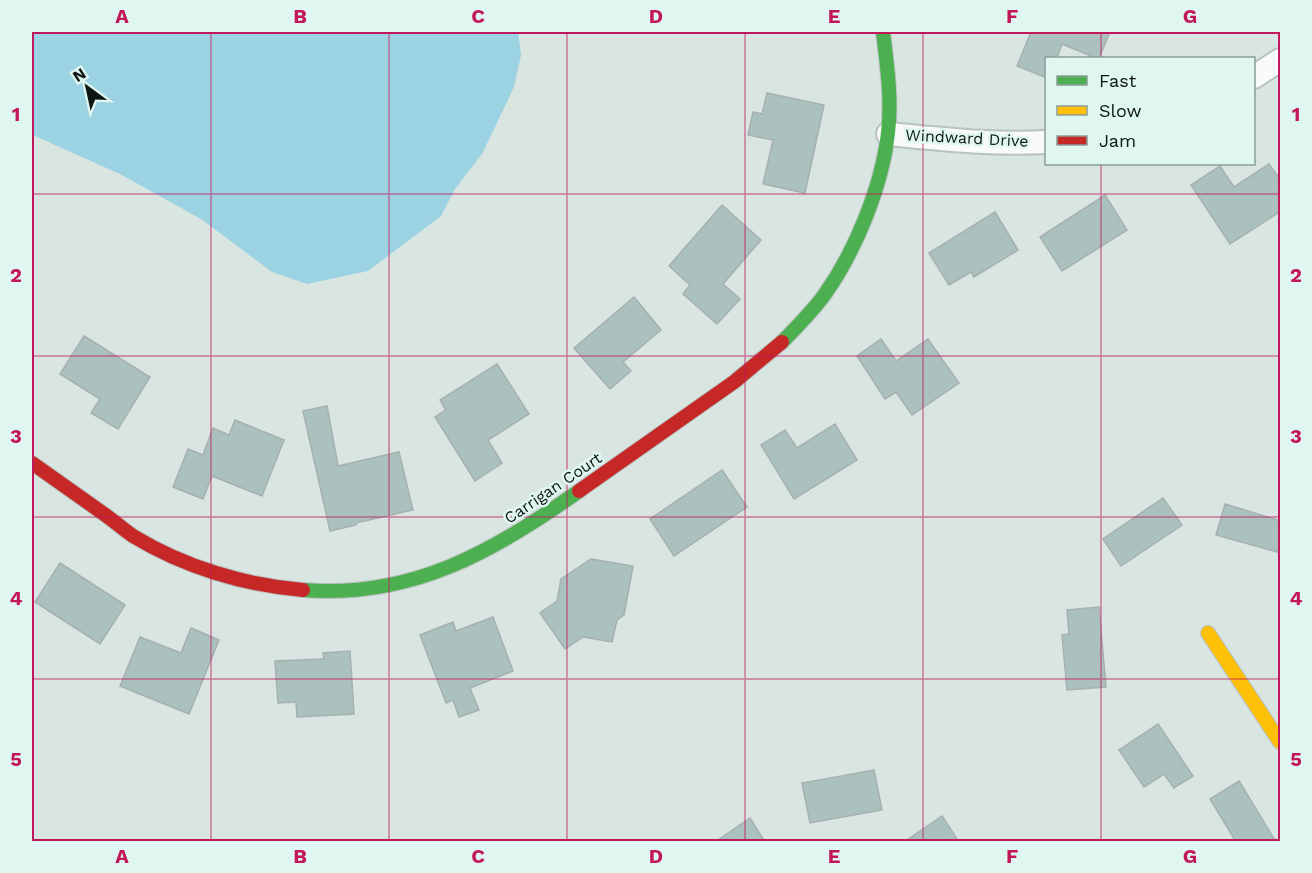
<svg xmlns="http://www.w3.org/2000/svg" width="1312" height="873" font-family="'Work Sans',sans-serif">
	<style>
		.water { fill: #9cd3e2 }
		.building { fill: #abc1bf; stroke: #a6b0af; stroke-width: 1.5 }
		.lines { fill: none; stroke-linecap: round; stroke-linejoin: round }
		.street-casing { stroke: #b8c2bf; stroke-width: 26 }
		.fast-casing { stroke: #b8c2bf; stroke-width: 16 }
		.slow-casing { stroke: #b8c2bf; stroke-width: 16 }
		.jam-casing { stroke: #b8c2bf; stroke-width: 16 }
		.street { stroke: #f9fbfa; stroke-width: 22 }
		.fast { stroke: #4caf50; stroke-width: 14 }
		.slow { stroke: #ffc107; stroke-width: 14 }
		.jam { stroke: #c62828; stroke-width: 14 }
		.grid { fill: none; stroke: #c2185b; stroke-width: 1.5; stroke-opacity: 0.55 }
		.labels { text-anchor: middle; dominant-baseline: central; stroke-width: 5; stroke-linejoin: round; paint-order: stroke }
		.street-label { font-size: 16px; fill: #0e1614; stroke: #e0f7f1 }
		.neatline { fill: none; stroke: #c2185b; stroke-width: 2 }
		.grid-label { font-size: 20px; text-anchor: middle; font-weight: bold; fill: #c2185b }
	</style>
	<rect width="100%" height="100%" fill="#d8e5e1"/>
	<!-- water -->
	<path class="water" d="M32,32H518L521,55L514,87L482,154L455,189L441,216L368,271L307,284L272,272L201,219L122,175L35,136L32,135Z"/>
	<!-- building -->
	<g class="building">
		<path d="M1031,32H1110L1099,58H1096L1062,44L1057,58H1047V78L1017,66Z"/>
		<path d="M767,93L824,105L805,193L763,184L773,140L748,135L753,112L762,114Z"/>
		<path d="M1269,164L1281,181V211L1230,244L1191,185L1220,166L1234,187Z"/>
		<path d="M1105,195L1127,230L1062,271L1040,237Z"/>
		<path d="M722,205L761,240L723,284L740,299L717,324L683,294L690,285L669,266Z"/>
		<path d="M995,212L1018,250L974,277L971,272L949,285L929,253Z"/>
		<path d="M634,297L661,330L623,362L631,371L610,389L574,348Z"/>
		<path d="M84,336L150,377L118,429L91,413L100,399L60,374Z"/>
		<path d="M881,339L896,361L928,339L959,383L912,415L896,392L885,399L857,356Z"/>
		<path d="M497,364L529,414L488,440L502,463L475,481L435,417L446,410L440,400Z"/>
		<path d="M327,406L338,466L399,452L413,510L356,523V525L330,531L303,411Z"/>
		<path d="M235,420L284,440L262,496L212,476L203,499L173,487L188,449L203,455L213,428L229,435Z"/>
		<path d="M835,424L857,460L794,499L761,445L785,430L797,448Z"/>
		<path d="M722,470L747,507L674,556L650,519Z"/>
		<path d="M1163,498L1182,525L1121,566L1103,539Z"/>
		<path d="M1225,504L1281,521V553L1216,535Z"/>
		<path d="M591,559L633,566L624,615L617,620L612,642L583,637L565,649L540,613L557,601L561,579Z"/>
		<path d="M60,563L125,605L100,644L35,602Z"/>
		<path d="M1099,607L1106,687L1067,690L1062,635L1069,634L1067,610Z"/>
		<path d="M493,617L513,671L470,688L479,710L459,717L453,700L446,703L420,635L453,622L456,631Z"/>
		<path d="M191,628L219,640L189,714L120,686L140,637L181,653Z"/>
		<path d="M350,651L354,714L297,717L296,702L278,703L275,661L324,659L323,653Z"/>
		<path d="M1158,724L1193,776L1174,788L1164,774L1144,787L1119,750Z"/>
		<path d="M874,770L882,810L810,823L802,783Z"/>
		<path d="M1239,781L1276,842H1236L1210,799Z"/>
		<path d="M942,816L959,842H904Z"/>
		<path d="M750,818L765,842H715Z"/>
	</g>
	<g class="lines">
		<defs>
			<g id="street">
				<path d="M1254,77L1280,60"/>
				<path d="M888,134C940,139 994,145 1046,142"/>
			</g>
			<g id="fast">
				<path d="M782,342C797,327 812,312 825,294C856,250 882,186 888,133C892,100 887,65 883,32"/>
				<path d="M303,590C411,599 495,551 579,491"/>
			</g>
			<path id="slow" d="M1208,633L1280,742"/>
			<g id="jam">
				<path d="M32,463C56,480 80,497 104,514C114,521 123,529 133,536C184,567 244,585 303,590"/>
				<path d="M579,491L734,382L782,342"/>
			</g>
		</defs>
		<!-- street casing -->
		<use href="#street" class="street-casing"/>
		<!-- fast casing -->
		<use href="#fast" class="fast-casing"/>
		<!-- slow casing -->
		<use href="#slow" class="slow-casing"/>
		<!-- jam casing -->
		<use href="#jam" class="jam-casing"/>
		<!-- street -->
		<use href="#street" class="street"/>
		<!-- fast -->
		<use href="#fast" class="fast"/>
		<!-- slow -->
		<use href="#slow" class="slow"/>
		<!-- jam -->
		<use href="#jam" class="jam"/>
	</g>
	<!-- grid -->
	<path class="grid" d="M211,32V842M389,32V842M567,32V842M745,32V842M923,32V842M1101,32V58M1101,164V842M32,194H1280M32,356H1280M32,517H1280M32,679H1280"/>
	<g class="labels">
		<!-- street labels -->
		<g class="street-label">
			<text transform="translate(967 138) rotate(3)">Windward Drive</text>
			<text transform="translate(553 488) rotate(-34)">Carrigan Court</text>
		</g>
	</g>
	<!-- border -->
	<rect width="1312" height="873" fill="none" stroke="#e0f7f1" stroke-width="66"/>
	<!-- legend -->
	<rect x="1045" y="57" width="210" height="108" fill="#e0f7f1" stroke="#8c9d99" stroke-width="1.5"/>
	<rect x="1057" y="76" width="30" height="9" fill="#4caf50" stroke="#8c9d99" stroke-width="1.5"/>
	<text x="1099" y="87" font-size="18" fill="#0e1614">Fast</text>
	<rect x="1057" y="106" width="30" height="9" fill="#ffc107" stroke="#8c9d99" stroke-width="1.5"/>
	<text x="1099" y="117" font-size="18" fill="#0e1614">Slow</text>
	<rect x="1057" y="136" width="30" height="9" fill="#c62828" stroke="#8c9d99" stroke-width="1.5"/>
	<text x="1099" y="147" font-size="18" fill="#0e1614">Jam</text>
	<!-- north arrow -->
	<g transform="translate(87 87) rotate(327)" stroke="#e0f7f1" stroke-width="4.5" paint-order="stroke">
	<path d="M0-4.5L10 22L0 15L-10 22Z" fill="#0e1614"/>
	<text y="-9" font-size="16" font-weight="bold" text-anchor="middle" fill="#0e1614">N</text>
	</g>
	<rect x="33" y="33" width="1246" height="807" class="neatline"/>
	<g class="grid-label">
		<text x="122" y="23">A</text>
		<text x="300" y="23">B</text>
		<text x="478" y="23">C</text>
		<text x="656" y="23">D</text>
		<text x="834" y="23">E</text>
		<text x="1012" y="23">F</text>
		<text x="1190" y="23">G</text>
		<text x="16" y="121">1</text>
		<text x="1296" y="121">1</text>
		<text x="16" y="282">2</text>
		<text x="1296" y="282">2</text>
		<text x="16" y="443">3</text>
		<text x="1296" y="443">3</text>
		<text x="16" y="605">4</text>
		<text x="1296" y="605">4</text>
		<text x="16" y="766">5</text>
		<text x="1296" y="766">5</text>
		<text x="122" y="863">A</text>
		<text x="300" y="863">B</text>
		<text x="478" y="863">C</text>
		<text x="656" y="863">D</text>
		<text x="834" y="863">E</text>
		<text x="1012" y="863">F</text>
		<text x="1190" y="863">G</text>
	</g>
</svg>
